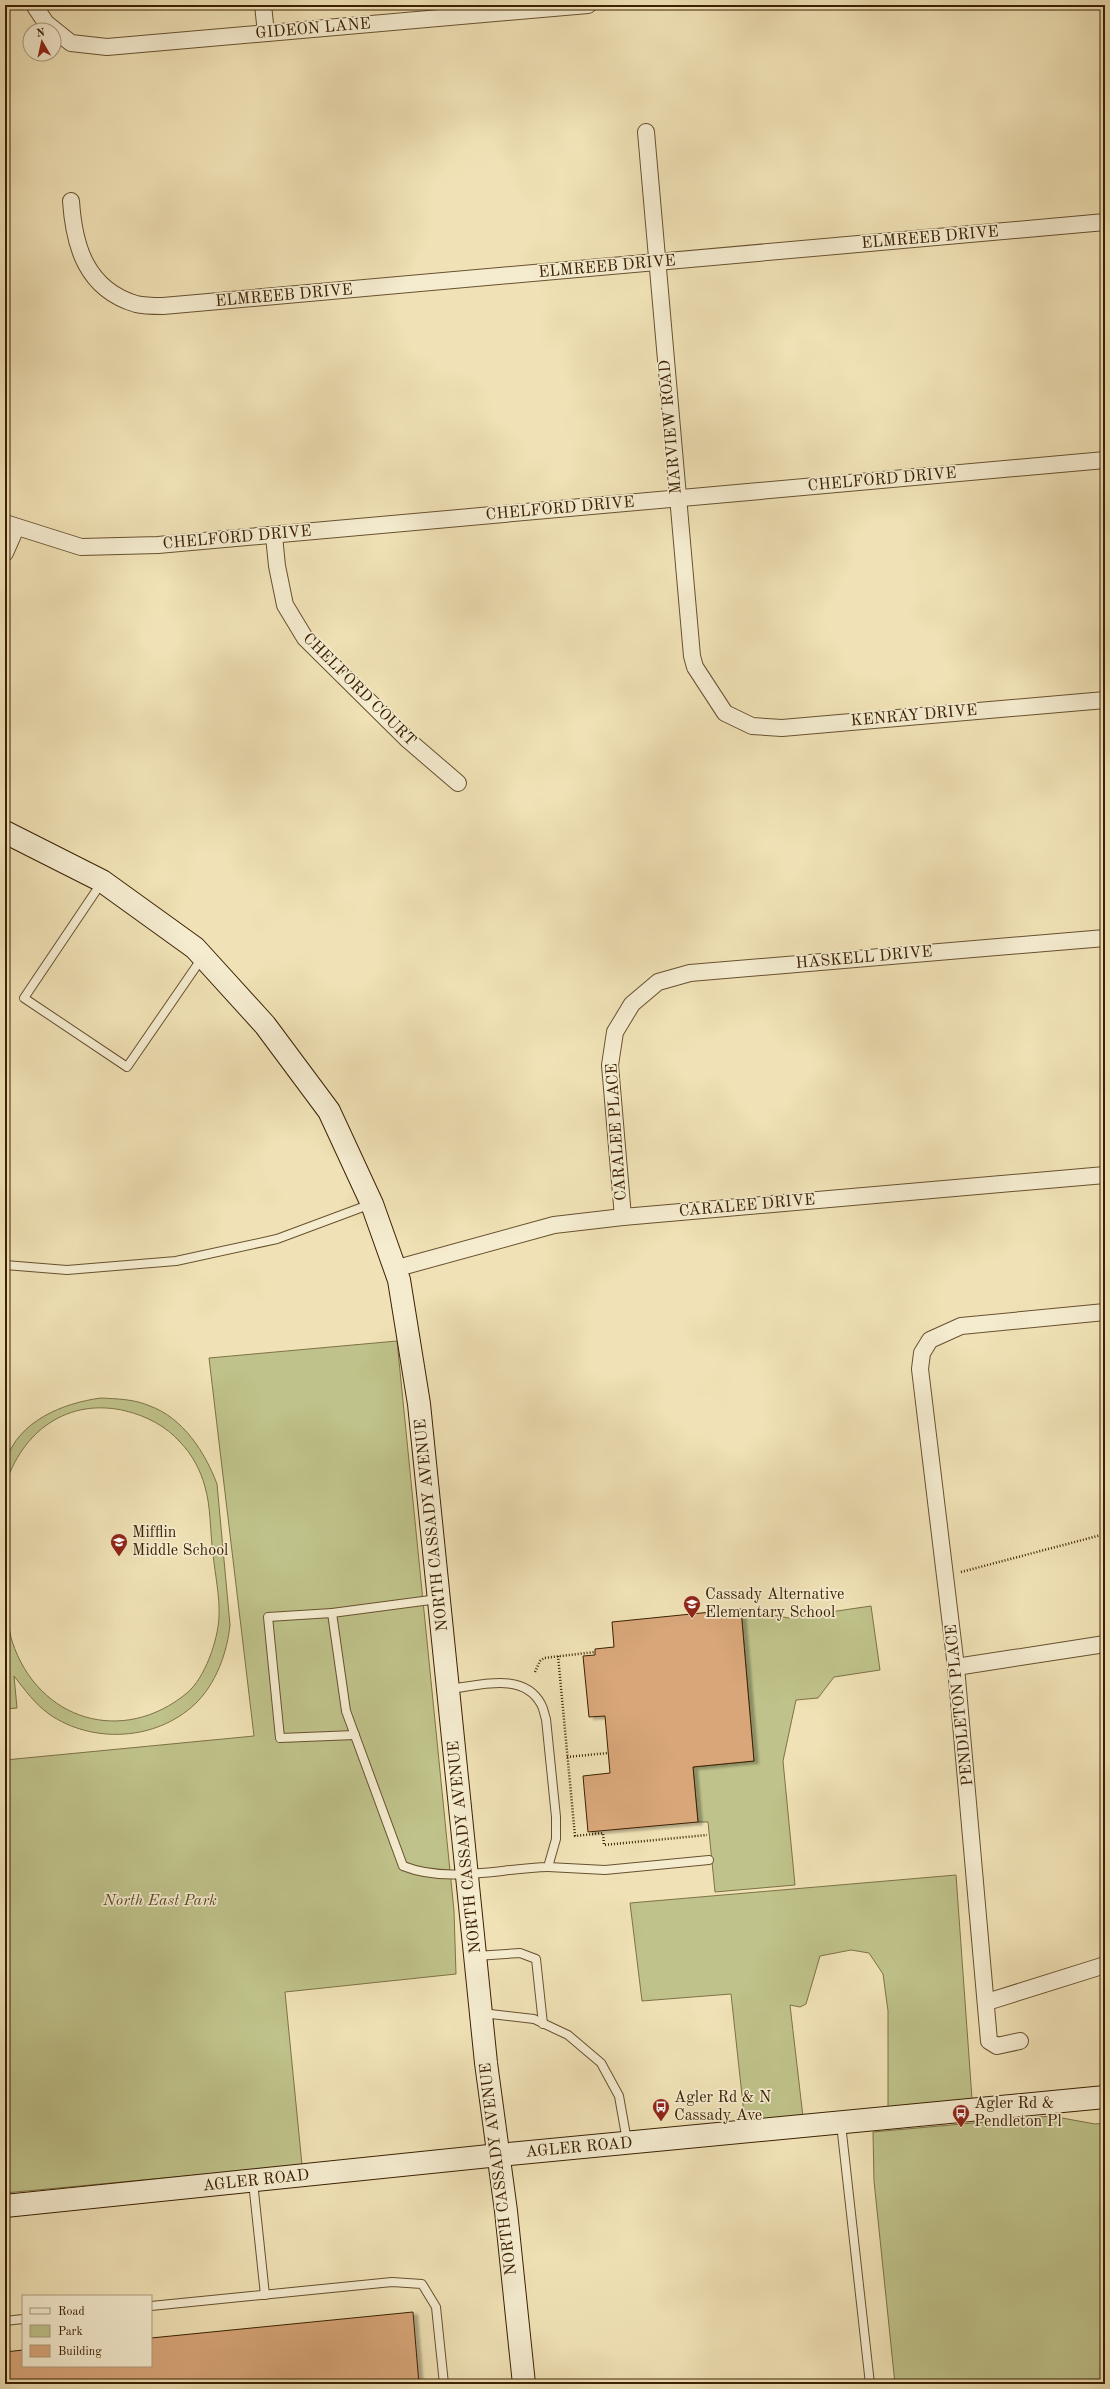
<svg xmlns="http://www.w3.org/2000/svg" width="1110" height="2389" font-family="'Old Standard TT',serif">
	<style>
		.green { fill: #bfc28a; stroke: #7d7246 }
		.building { fill: #d8a679; stroke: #3b2102; filter: url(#shadow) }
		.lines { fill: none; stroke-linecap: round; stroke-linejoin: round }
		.lane-casing { stroke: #68512f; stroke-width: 10 }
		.street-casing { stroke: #68512f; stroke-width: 18 }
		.secondary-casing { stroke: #3b2102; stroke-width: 24 }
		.path { stroke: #3b2102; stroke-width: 2.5; stroke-dasharray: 1 2; stroke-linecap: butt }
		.lane { stroke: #f5ecd0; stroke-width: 8 }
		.street { stroke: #f5ecd0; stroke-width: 16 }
		.secondary { stroke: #f5ecd0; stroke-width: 22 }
		.labels { text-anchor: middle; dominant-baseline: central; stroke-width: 3.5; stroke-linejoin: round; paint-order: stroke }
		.street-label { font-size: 16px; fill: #3b2102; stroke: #f5ecd0 }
		.poi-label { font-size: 16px; fill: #3b2102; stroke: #f5ecd0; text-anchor: start }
		.park-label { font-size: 16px; font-style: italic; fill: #5c4924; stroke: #f5ecd0 }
	</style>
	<defs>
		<filter id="shadow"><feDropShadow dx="4.5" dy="2.5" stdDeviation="1" flood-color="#0004"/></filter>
	</defs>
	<rect width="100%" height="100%" fill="#f0e2b6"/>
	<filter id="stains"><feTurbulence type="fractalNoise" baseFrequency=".005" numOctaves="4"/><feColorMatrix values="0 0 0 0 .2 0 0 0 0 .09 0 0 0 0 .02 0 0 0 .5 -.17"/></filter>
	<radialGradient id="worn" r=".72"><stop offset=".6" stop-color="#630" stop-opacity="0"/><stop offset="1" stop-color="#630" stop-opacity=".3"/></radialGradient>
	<!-- green -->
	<g class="green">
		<path d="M397,1341L454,1911L456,1974L285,1992L302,2165L5,2193V1760L254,1736L209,1358Z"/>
		<path d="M101,1398C118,1399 134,1399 150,1406C183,1418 205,1452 217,1484L230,1625C227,1653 216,1684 195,1704C156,1741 92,1744 49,1714C35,1704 25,1690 14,1676L17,1708L5,1709V1558C7,1580 6,1622 12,1641C38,1721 123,1746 187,1693C205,1678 218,1640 219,1617C220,1597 215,1574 213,1554C210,1532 211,1507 205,1487C201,1471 192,1454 180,1442C166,1426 146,1416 126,1411C68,1397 22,1431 5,1486C5,1478 3,1468 6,1461C18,1421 63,1403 101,1398Z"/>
		<path d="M871,1606L880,1670L834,1677L818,1698L796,1700L783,1761L795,1885L715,1892L708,1822H698L693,1767L754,1761L741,1609L789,1618Z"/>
		<path d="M956,1875L972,2099L888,2107V2011L883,1974L869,1953L851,1950L820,1956L806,2004L800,2007L790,2005L803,2117L745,2123L731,1994L642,2001L630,1903Z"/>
		<path d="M1051,2116L1095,2124L1105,2123V2384H895L874,2181L873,2132Z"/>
	</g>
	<!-- building -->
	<g class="building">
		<path d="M741,1609L754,1761L693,1767L698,1822L588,1832L583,1776L610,1773L605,1716L589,1717L583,1656L595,1655V1649L614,1647L612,1622Z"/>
		<path d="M413,2312L419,2384H5V2352L23,2350V2366H151V2338Z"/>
	</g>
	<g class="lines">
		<defs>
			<g id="lane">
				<path d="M102,882L24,998L127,1067L202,958"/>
				<path d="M5,1265L67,1270L176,1261L277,1239L371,1204"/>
				<path d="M438,1599L332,1613L346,1711L403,1866C448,1884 501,1868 548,1867L556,1839V1817L546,1719C544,1714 544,1709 541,1704C523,1671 479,1686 449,1689"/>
				<path d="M332,1613L268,1617L280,1738L355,1735"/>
				<path d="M548,1867L605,1870L709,1860"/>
				<path d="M476,1956L520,1953L536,1959L543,2024"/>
				<path d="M482,2013L534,2019L568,2035L601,2063L619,2096L627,2141"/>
				<path d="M841,2124L870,2384"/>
				<path d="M253,2182L265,2295"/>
				<path d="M151,2306L392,2282L422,2284L436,2307L444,2384"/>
				<path d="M5,2321L23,2319"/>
			</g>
			<g id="street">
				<path d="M34,5L46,23L71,43L107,47L588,5"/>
				<path d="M263,5L266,33"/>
				<path d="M646,132L692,656L695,667L725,713L752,726L782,728L1105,700"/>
				<path d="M71,201C74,246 86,289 136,304C144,306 154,306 163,306L1105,222"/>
				<path d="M5,523L81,547L158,545L1105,460"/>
				<path d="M274,536L277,566L285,605L305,638L408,740L458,783"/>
				<path d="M5,553L16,528"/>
				<path d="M623,1217L610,1065L615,1032L632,1004L658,982L690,973L1105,938"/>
				<path d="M394,1269L554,1225L623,1217L1105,1175"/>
				<path d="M956,1667L1105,1644"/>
				<path d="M987,2002L1105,1965"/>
				<path d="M1020,2041L997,2046L989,2041L956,1667L920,1369L922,1353L930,1340L961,1326L1105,1312"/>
			</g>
			<g id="secondary">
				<path d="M5,832L102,881L195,948L265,1025L329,1111L372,1204L399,1280L419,1404L486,2063L506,2211L524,2384"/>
				<path d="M5,2206L499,2155L1105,2097"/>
			</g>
		</defs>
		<!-- lane casing -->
		<use href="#lane" class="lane-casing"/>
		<!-- street casing -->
		<use href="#street" class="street-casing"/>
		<!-- secondary casing -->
		<use href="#secondary" class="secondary-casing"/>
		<!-- path -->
		<g class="path">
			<path d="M961,1572L1105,1534"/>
			<path d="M558,1656L575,1836L603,1833L604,1845L707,1835"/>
			<path d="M535,1672L540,1661L544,1658L595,1652"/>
			<path d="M567,1757L608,1753"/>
		</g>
		<!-- lane -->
		<use href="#lane" class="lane"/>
		<!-- street -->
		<use href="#street" class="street"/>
		<!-- secondary -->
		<use href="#secondary" class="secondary"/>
	</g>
	<!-- icons -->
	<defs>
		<symbol id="school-pin" viewBox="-11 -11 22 30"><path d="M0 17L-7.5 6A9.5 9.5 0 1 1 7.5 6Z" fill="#8f2418" stroke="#f5ecd0"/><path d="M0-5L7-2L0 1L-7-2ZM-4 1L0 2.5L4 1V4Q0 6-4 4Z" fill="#fff"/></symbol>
		<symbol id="bus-pin" viewBox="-11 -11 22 30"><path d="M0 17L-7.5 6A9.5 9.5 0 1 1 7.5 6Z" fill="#8f2418" stroke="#f5ecd0"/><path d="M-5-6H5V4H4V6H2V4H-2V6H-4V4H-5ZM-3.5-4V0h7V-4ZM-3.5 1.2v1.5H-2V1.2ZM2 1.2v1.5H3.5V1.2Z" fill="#fff"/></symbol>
	</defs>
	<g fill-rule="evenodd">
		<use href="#school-pin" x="109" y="1532" width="20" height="27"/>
		<use href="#school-pin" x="682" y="1594" width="20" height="27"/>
		<use href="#bus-pin" x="651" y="2097" width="20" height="27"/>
		<use href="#bus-pin" x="951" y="2103" width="20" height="27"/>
	</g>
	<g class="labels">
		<!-- street labels -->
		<g class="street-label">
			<text transform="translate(313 29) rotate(-5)">GIDEON LANE</text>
			<text transform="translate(930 238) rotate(-5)">ELMREEB DRIVE</text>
			<text transform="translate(607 267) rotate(-5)">ELMREEB DRIVE</text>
			<text transform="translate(284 296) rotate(-5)">ELMREEB DRIVE</text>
			<text transform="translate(671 427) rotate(-95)">MARVIEW ROAD</text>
			<text transform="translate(882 480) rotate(-5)">CHELFORD DRIVE</text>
			<text transform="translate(560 509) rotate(-5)">CHELFORD DRIVE</text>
			<text transform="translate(237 538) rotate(-5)">CHELFORD DRIVE</text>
			<text transform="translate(359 690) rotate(45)">CHELFORD COURT</text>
			<text transform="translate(914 716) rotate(-5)">KENRAY DRIVE</text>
			<text transform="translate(864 958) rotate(-5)">HASKELL DRIVE</text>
			<text transform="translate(617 1132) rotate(-94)">CARALEE PLACE</text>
			<text transform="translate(747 1206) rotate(-5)">CARALEE DRIVE</text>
			<text transform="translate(432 1525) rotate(-96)">NORTH CASSADY AVENUE</text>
			<text transform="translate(960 1705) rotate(-96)">PENDLETON PLACE</text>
			<text transform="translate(465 1847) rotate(-96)">NORTH CASSADY AVENUE</text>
			<text transform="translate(579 2148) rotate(-5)">AGLER ROAD</text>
			<text transform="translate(499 2169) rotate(-97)">NORTH CASSADY AVENUE</text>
			<text transform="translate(256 2181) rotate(-6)">AGLER ROAD</text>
		</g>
		<!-- poi labels -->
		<g class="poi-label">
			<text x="132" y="1533">Mifflin<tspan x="132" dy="18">Middle School</tspan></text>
			<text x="705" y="1595">Cassady Alternative<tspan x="705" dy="18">Elementary School</tspan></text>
			<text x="674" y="2098">Agler Rd &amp; N<tspan x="674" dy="18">Cassady Ave</tspan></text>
			<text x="974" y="2104">Agler Rd &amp;<tspan x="974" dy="18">Pendleton Pl</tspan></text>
		</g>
		<!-- park labels -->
		<g class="park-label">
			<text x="160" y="1901">North East Park</text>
		</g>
	</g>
	<!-- margin -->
	<rect width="1110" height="2389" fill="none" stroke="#f0e2b6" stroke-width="20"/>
	<rect x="6" y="6" width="1098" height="2377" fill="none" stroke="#3b2102" stroke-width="2"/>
	<rect x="10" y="10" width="1090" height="2369" fill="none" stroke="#3b2102"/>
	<!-- legend -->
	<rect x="22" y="2295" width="130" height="72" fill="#f5ecd0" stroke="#ab9b7e"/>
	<rect x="30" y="2308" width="20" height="6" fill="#f5ecd0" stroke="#ab9b7e"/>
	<text x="58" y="2315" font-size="12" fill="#3b2102">Road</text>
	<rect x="30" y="2325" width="20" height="12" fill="#bfc28a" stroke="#ab9b7e"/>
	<text x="58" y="2335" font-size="12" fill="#3b2102">Park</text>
	<rect x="30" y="2345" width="20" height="12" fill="#d8a679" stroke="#ab9b7e"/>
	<text x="58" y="2355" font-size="12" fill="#3b2102">Building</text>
	<!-- north arrow -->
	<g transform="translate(42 42) rotate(351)"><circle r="19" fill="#f5ecd0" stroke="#ab9b7e"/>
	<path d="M0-3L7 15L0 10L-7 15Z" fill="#8f2418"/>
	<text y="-6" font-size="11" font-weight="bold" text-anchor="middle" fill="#3b2102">N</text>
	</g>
	<rect width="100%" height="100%" filter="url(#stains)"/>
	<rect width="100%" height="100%" fill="url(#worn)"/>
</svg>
